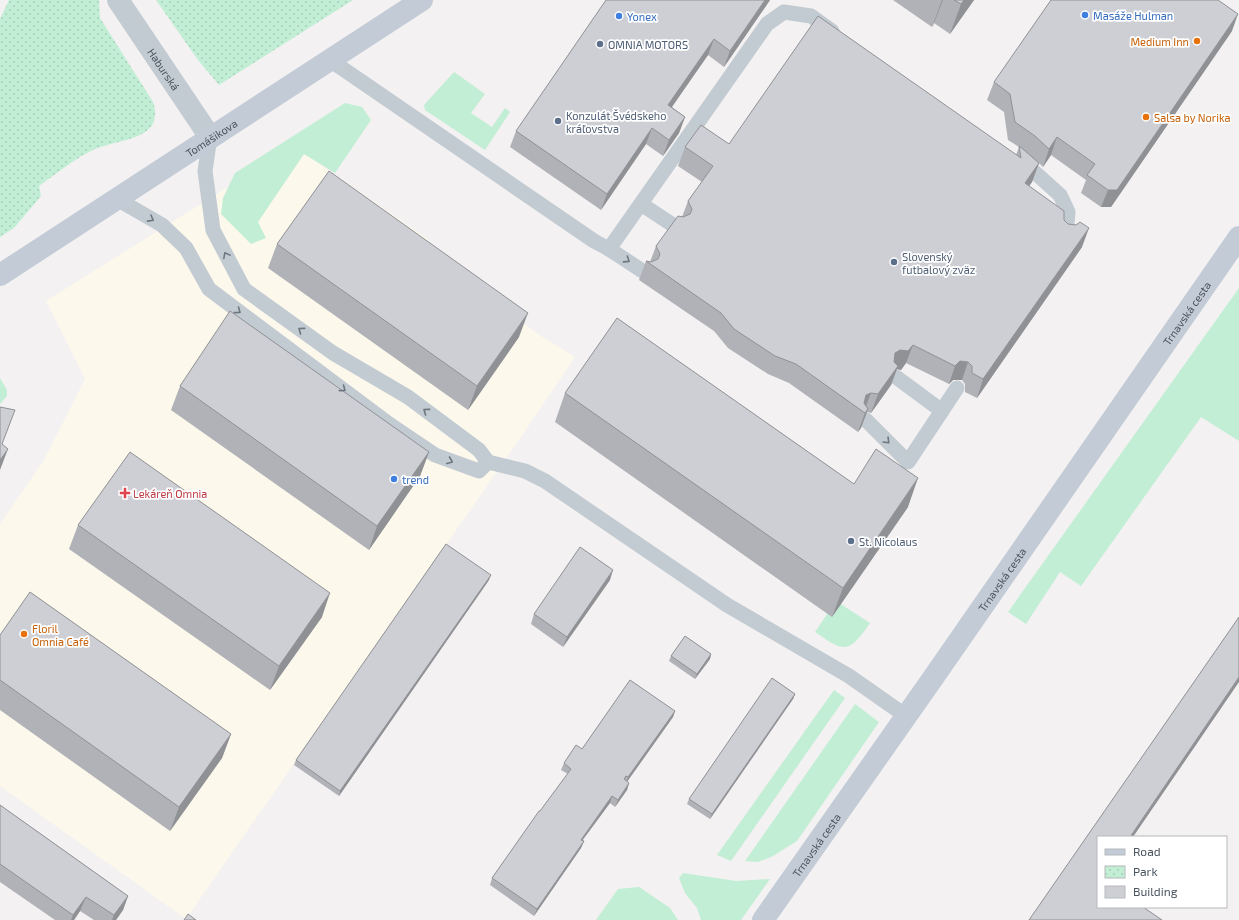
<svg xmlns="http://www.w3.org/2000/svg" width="1239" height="920" font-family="'Exo 2',sans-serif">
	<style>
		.commercial { fill: #fcf8ec }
		.grass { fill: #c1eed5 }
		.park { fill: url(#park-dots) }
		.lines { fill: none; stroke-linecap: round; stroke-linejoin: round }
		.service { stroke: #c2cad2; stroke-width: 15 }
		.minor { stroke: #c2cad2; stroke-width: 22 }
		.secondary { stroke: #c2cbd6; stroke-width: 22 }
		.wall { fill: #b1b2b7 }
		.shaded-wall { fill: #909195 }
		.building { fill: #cecfd5; stroke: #909195 }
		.oneway { stroke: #6d7780 }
		.shop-dot { fill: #3f7fe0; stroke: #fff; stroke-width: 1.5 }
		.food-dot { fill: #e8710a; stroke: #fff; stroke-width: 1.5 }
		.service-dot { fill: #5c6f8a; stroke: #fff; stroke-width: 1.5 }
		.health-dot { fill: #e0444e; stroke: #fff; stroke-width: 1.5 }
		.labels { text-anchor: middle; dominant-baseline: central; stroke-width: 3.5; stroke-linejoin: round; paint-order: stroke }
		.shop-label { font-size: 11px; fill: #366cbe; stroke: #fff; text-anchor: start }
		.food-label { font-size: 11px; fill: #c56008; stroke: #fff; text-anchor: start }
		.service-label { font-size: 11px; fill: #4e5e75; stroke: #fff; text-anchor: start }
		.street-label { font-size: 11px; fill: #49535d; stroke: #fff }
		.health-label { font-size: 11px; fill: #be3a42; stroke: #fff; text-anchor: start }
	</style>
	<defs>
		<pattern id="park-dots" width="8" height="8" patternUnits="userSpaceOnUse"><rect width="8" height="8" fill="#c1eed5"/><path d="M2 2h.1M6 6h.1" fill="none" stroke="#a7ceb9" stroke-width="1.8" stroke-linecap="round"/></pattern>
	</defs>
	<rect width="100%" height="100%" fill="#f3f1f1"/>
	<!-- commercial -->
	<path class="commercial" d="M305,154L429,240L422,251L541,336L575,357L523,434L186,919L0,786V524L44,460L85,379L46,301L228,187Z"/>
	<!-- grass -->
	<g class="grass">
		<path d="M454,72L485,94L471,113L492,127L505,108L510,112L485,150L425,110L424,105Z"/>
		<path d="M345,103L362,107L371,120L335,173L304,154L258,222L266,238L251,244L221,214L223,198L235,173Z"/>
		<path d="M1239,288V441L1201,417L1081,586L1060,572L1026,624L1008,612Z"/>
		<path d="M0,378L7,390V396L0,404Z"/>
		<path d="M836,601L870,623C848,655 844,652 815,632Z"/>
		<path d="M834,690L845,698L731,861L717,855Z"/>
		<path d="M855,704L879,722L797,841L773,856L758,862L745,861Z"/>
		<path d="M683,873L736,881L770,879L741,920H701L697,908L685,893L679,878Z"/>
		<path d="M639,887L670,908L678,920H596L618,889Z"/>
	</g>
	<!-- park -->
	<g class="park">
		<path d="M9,0H99L100,18L153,102C166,141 116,139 93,150C75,158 55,175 39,186L41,196L14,228L0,237V19Z"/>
		<path d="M156,0H353L219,85L198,60Z"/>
	</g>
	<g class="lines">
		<!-- service -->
		<g class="service">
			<path d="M330,60L594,241L609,249L644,272"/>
			<path d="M210,137L205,171L213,230L244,289L333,353L408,397L479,450L488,462L525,471L545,481L727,605L849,676L906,716"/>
			<path d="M1021,160L1060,195L1068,212L1066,235"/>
			<path d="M117,199L162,225L186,248L209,289L389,424L435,455L479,471L488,462"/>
			<path d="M641,204L676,227"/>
			<path d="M609,249L767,24L784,12L811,16L832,31"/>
			<path d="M896,377L942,411"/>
			<path d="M866,420L908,462L957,388"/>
		</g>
		<!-- minor -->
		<path class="minor" id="s1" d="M118,0L210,137"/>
		<!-- secondary -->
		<g class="secondary">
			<path id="s2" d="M0,275L422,0"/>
			<path id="s3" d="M763,920L933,678L1239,237"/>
		</g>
	</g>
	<!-- wall -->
	<g class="wall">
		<path d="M770,0L724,67L708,55L672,107L685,117L679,133L663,156L646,144L601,210L510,147L516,131Z"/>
		<path d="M893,0H974L950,34L934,23L932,27Z"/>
		<path d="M1232,31L1111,207H1101L1081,193L1086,180L1051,155L1043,167L1039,163L1032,182L1029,186L1064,220L1082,247L977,398L965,392V384L962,380H953L949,384L906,363L901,370L897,369L891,385L871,413L867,412L861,428L858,432L789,383L768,374L728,348L714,331L639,280L646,261L650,262L656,246L682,217L688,201L702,182L678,166L685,147L729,144L1016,155L1019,147L1008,140L1004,112L987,100L994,82Z"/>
		<path d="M277,244L519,337L468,410L268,268Z"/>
		<path d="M180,386L429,452L420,476L369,550L171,410Z"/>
		<path d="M565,393L854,484L908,507L832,617L555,422Z"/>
		<path d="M78,525L322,617L270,690L69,549Z"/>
		<path d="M489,580L339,796L294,765L296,760Z"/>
		<path d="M610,580L563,647L531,624L534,614Z"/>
		<path d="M0,635L231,734L222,758L170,831L0,710Z"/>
		<path d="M711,654L710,659L695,679L669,661L671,656Z"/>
		<path d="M795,694L793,699L710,819L687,804L689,799Z"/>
		<path d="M675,711L673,717L627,782L629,783L627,790L615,807L610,803L582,841H584L581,848L534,916L490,885L492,878L568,774L561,770L564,763Z"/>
		<path d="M0,805L128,896L123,910L116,920H94L80,911L74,920H55L0,882Z"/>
	</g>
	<!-- shaded-wall -->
	<g class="shaded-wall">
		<path d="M765,0H770L724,67L730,51Z"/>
		<path d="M942,0H943L934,23L932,27Z"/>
		<path d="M964,0H974L950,34L961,4Z"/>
		<path d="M1238,14L1232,31L1111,207H1101L1108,190Z"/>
		<path d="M714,39L708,55L662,121L668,105Z"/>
		<path d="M685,117L679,133L663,156L669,140Z"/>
		<path d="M652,128L646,144L601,210L607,194Z"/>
		<path d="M1057,137L1051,155L1043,167L1049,149Z"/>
		<path d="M1039,163L1032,182L1018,202L1025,183Z"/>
		<path d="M1089,228L1082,247L977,398L983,379Z"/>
		<path d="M528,313L519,337L468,410L477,386Z"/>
		<path d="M913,345L906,363L901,370L897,369L891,385L871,413L878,394L893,369L895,353L900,350Z"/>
		<path d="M960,361L968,362L962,380H953L949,384L955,366Z"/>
		<path d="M871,393L864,411L861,410L866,395Z"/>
		<path d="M868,409L861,428L858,432L865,413Z"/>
		<path d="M8,449L0,470V460Z"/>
		<path d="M429,452L420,476L369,550L377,526Z"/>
		<path d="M918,478L908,507L832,617L843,588Z"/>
		<path d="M613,570L610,580L563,647L567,637Z"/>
		<path d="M491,575L489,580L339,796L340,791Z"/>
		<path d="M330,593L322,617L270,690L279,666Z"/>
		<path d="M711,654L710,659L695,679L697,674Z"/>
		<path d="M1239,677V682L1133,837H1130Z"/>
		<path d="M795,694L793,699L710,819L712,814Z"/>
		<path d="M675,711L673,717L626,783L628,777Z"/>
		<path d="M231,734L222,758L170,831L179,807Z"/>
		<path d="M629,783L627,790L615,807L618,800Z"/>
		<path d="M612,796L610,803L578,846L581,840Z"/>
		<path d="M584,841L581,848L534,916L537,909Z"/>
		<path d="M128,896L123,910L116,920H112L114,915Z"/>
		<path d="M86,897L80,911L74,920H71L73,915Z"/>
	</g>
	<!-- building -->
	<g class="building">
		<path d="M606,0H765L730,51L714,39L668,105L685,117L669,140L652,128L607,194L516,131Z"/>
		<path d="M954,0H964L961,4Z"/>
		<path d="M1051,0H1218L1238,14L1117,190H1108L1087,175L1095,164L1057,137L1049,149L1035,136L1015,122L1010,94L994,82Z"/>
		<path d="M818,16L1021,158L1019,146L1024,150L1039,163L1025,183L1064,211V220L1068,224L1076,225L1080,222L1089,228L983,379L972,373V366L968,362L960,361L955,366L913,345L908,351L900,350L895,353L894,362L898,366L878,394L871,393L866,395L864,403L868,409L865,413L796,364L775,356L734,329L721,313L646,261L651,262L658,259L660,254L656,246L678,216L683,217L690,214L692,209L688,201L713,166L685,147L701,125L729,144Z"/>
		<path d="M329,171L528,313L477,386L277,244Z"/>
		<path d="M230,311L429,452L377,526L180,386Z"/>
		<path d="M617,318L854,484L876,449L918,478L843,588L565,393Z"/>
		<path d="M0,407L15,410L2,444L8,449L0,460Z"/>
		<path d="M130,452L330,593L279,666L78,525Z"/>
		<path d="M446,544L491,575L340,791L296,760Z"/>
		<path d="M580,547L613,570L567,637L534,614Z"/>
		<path d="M30,592L231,734L179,807L0,680V635Z"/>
		<path d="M1239,617V677L1130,837H1098V907H1143L1162,920H1029Z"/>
		<path d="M685,636L711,654L697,674L671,656Z"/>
		<path d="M772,678L795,694L712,814L689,799Z"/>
		<path d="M630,680L675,711L628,777L626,776L624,779L629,783L618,800L612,796L581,840L584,841L537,909L492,878L539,811H540L571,769L564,763L576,745L582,749Z"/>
		<path d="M0,805L128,896L114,915L86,897L73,915L0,864Z"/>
		<path d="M188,914L196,920H184Z"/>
	</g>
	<!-- one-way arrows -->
	<defs><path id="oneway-chevron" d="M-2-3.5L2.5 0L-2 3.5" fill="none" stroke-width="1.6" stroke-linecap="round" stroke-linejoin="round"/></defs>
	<g class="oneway">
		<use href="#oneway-chevron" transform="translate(151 219) rotate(29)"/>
		<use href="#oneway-chevron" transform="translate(226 255) rotate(-118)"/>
		<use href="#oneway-chevron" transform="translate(627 260) rotate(33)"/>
		<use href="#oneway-chevron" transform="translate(238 311) rotate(37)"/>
		<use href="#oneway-chevron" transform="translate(301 330) rotate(-144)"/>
		<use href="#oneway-chevron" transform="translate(343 389) rotate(37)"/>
		<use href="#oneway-chevron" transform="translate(426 411) rotate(-144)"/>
		<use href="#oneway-chevron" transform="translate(887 441) rotate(45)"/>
		<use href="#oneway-chevron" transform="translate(450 461) rotate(22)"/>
	</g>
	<!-- markers -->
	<g class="shop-dot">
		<circle cx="1085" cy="15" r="4"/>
		<circle cx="619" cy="16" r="4"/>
		<circle cx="394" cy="479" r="4"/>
	</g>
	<g class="food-dot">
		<circle cx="1197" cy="41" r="4"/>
		<circle cx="1146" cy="117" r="4"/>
		<circle cx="24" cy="634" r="4"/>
	</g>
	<g class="service-dot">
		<circle cx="600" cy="44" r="4"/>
		<circle cx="558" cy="121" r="4"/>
		<circle cx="894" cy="262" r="4"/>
		<circle cx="851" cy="541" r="4"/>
	</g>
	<path class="health-dot" d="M123 487h4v4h4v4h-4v4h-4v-4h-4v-4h4z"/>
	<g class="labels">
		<!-- shop labels -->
		<g class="shop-label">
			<text x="1093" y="15">Masáže Hulman</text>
			<text x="627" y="16">Yonex</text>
			<text x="402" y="479">trend</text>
		</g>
		<!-- food labels -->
		<g class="food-label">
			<text x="1189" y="41" text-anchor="end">Medium Inn</text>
			<text x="1154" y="117">Salsa by Norika</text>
			<text x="32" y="628">Floril<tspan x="32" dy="13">Omnia Café</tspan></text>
		</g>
		<!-- service labels -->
		<g class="service-label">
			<text x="608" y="44">OMNIA MOTORS</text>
			<text x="566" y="115">Konzulát Švédskeho<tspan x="566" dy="13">kráľovstva</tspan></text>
			<text x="902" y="256">Slovenský<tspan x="902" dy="13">futbalový zväz</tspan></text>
			<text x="859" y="541">St. Nicolaus</text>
		</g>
		<!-- street labels -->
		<g class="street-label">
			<text stroke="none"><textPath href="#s1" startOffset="83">Haburská</textPath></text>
			<text stroke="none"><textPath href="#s2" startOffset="252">Tomášikova</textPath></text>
			<text stroke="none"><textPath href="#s3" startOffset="740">Trnavská cesta</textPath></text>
			<text stroke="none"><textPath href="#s3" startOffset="416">Trnavská cesta</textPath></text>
			<text stroke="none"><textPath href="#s3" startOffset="92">Trnavská cesta</textPath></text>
		</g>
		<!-- health labels -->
		<g class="health-label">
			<text x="133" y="493">Lekáreň Omnia</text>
		</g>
	</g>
	<!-- legend -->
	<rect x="1097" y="836" width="130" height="72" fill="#ffffff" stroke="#b6babe"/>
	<rect x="1105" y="849" width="20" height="6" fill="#c2cbd6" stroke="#b6babe"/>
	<text x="1133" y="856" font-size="12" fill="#49535d">Road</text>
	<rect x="1105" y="866" width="20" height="12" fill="url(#park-dots)" stroke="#b6babe"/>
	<text x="1133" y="876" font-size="12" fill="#49535d">Park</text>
	<rect x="1105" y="886" width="20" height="12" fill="#cecfd5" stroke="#b6babe"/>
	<text x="1133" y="896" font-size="12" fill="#49535d">Building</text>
</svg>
